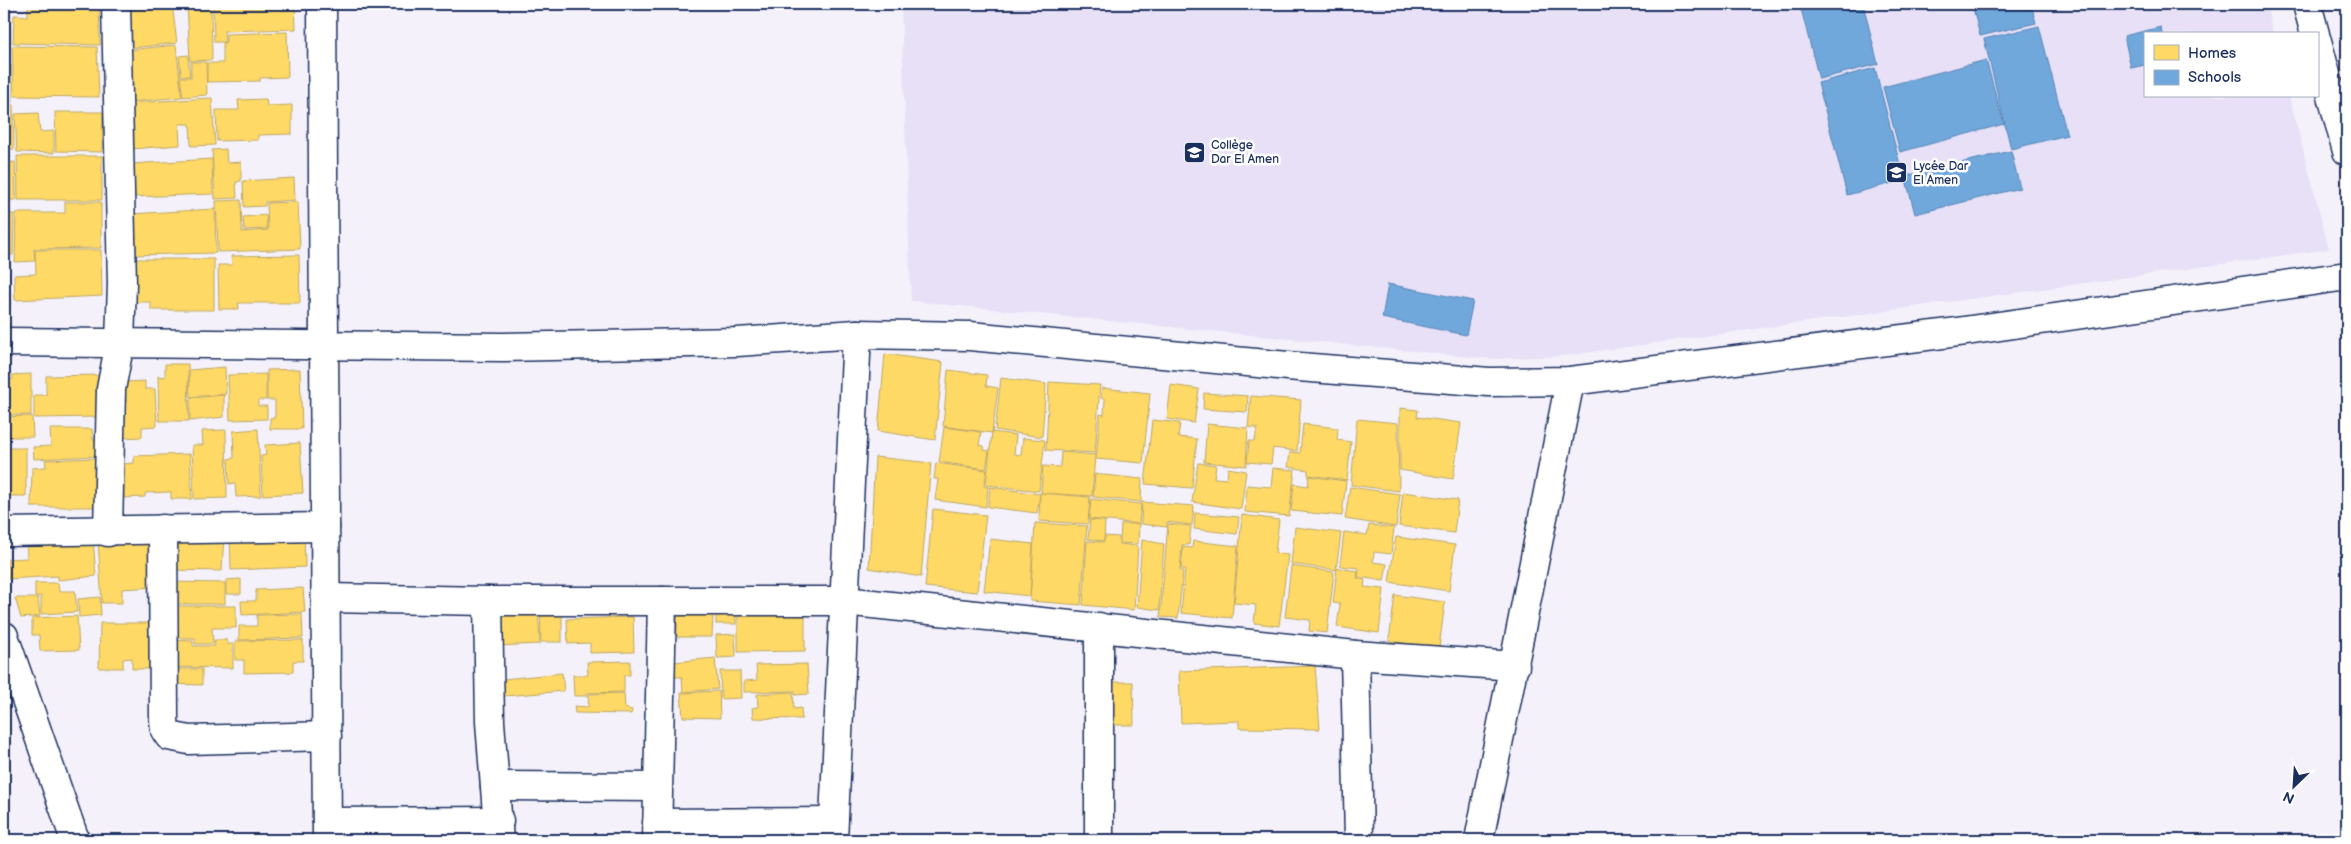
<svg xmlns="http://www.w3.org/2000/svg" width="2351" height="844" font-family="'Balsamiq Sans',sans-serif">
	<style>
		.built { fill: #e7e0f6 }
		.homes { fill: #ffd966; stroke: #bba664 }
		.schools { fill: #6fa8dc; stroke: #5684b6 }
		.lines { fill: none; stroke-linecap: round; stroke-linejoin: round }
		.minor-casing { stroke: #1b2f5e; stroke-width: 31 }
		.minor { stroke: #fff; stroke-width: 28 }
		.labels { text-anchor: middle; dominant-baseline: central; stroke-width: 5; stroke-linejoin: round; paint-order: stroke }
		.poi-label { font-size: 12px; fill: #1b2f5e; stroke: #fff; text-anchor: start }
	</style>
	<rect width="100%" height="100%" fill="#f4f1fb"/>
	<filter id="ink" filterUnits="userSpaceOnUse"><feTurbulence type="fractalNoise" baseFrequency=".02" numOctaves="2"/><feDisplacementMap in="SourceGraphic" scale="10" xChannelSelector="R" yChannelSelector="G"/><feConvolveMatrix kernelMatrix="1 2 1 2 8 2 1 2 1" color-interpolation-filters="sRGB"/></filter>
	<g filter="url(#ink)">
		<!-- built -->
		<path class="built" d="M901,4H2266L2273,34H2145V96H2289L2329,249L1563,356L1491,359L911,301Z"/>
		<!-- homes -->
		<g class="homes">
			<rect x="4" y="4" width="6" height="38"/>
			<path d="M28,4H99L100,45L13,43L14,15L28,16Z"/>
			<path d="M146,4H172L177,43L131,48L127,6Z"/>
			<path d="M187,4H211L212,60L190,61Z"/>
			<path d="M213,4H295L296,29L224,31L225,42H214Z"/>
			<path d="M287,32L288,77L260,78V81L207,82V63H223V43L226,42V34Z"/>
			<path d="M176,45L182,97L129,102V50Z"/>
			<path d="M12,46L97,47L99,97L14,96Z"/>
			<path d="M188,55L190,76H181L179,56Z"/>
			<path d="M191,62H206L207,95L183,97L180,77H191Z"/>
			<path d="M11,65L12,102L4,101V66Z"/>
			<path d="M212,98L215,145L191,146L190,124H179L180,145L131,149L128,103Z"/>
			<path d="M266,99L267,106L292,105V134L258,135V140L217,141L216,110H239L238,100Z"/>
			<path d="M4,105H13L14,149L4,150Z"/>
			<path d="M55,112H103L102,152L56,151Z"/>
			<path d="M38,113L40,132L54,131V153L17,152L15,114Z"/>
			<path d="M226,149L227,163L241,162V181L236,182L237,198L215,199L212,150Z"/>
			<path d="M17,156H102V200H18Z"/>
			<path d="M212,159L213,194L131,197L130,164Z"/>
			<path d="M15,162L16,200H4V163Z"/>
			<path d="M294,178L295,200L265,202V206L244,207L243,181Z"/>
			<path d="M241,200L242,232L268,230L267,203L298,202L300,249L218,252L216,201Z"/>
			<path d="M65,202H101V248L34,249L35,261L15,262L16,213H65Z"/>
			<path d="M215,209L216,253L131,255L130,214Z"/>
			<path d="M4,214H14L13,255H4Z"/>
			<path d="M266,215L267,229L244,230L243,217Z"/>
			<path d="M35,250H101L102,296L15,300L14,275L36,274Z"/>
			<path d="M299,255L300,303H238L239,309H219L218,265H232L231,256Z"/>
			<path d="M7,257L10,306L4,307V258Z"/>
			<path d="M134,259H214V310H151V302H134Z"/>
			<path d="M885,354L943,362L935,440L878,431Z"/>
			<path d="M165,364H188L189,421H159L158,376L165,377Z"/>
			<path d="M225,367L226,394L190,397L189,370Z"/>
			<path d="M300,369L302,429H270V418L275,417V400H267V370Z"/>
			<path d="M948,370L987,375L986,386L998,388L992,433L943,426Z"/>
			<path d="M31,374V415H4V380L13,379L12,375Z"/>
			<path d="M266,374V400H258V406H267V419L230,420L228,375Z"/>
			<path d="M100,375V417L34,418V395H46V376Z"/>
			<path d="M1001,378L1046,384L1042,437L995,430Z"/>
			<path d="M145,381V389H155L157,426L142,427V437L119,438L117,403H126L125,382Z"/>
			<path d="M1049,382L1100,385L1095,453L1046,450Z"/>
			<path d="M1171,385L1199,389L1194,423L1167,419Z"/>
			<path d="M1102,388L1150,393L1143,463L1096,459L1100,414L1104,415L1105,399L1101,398Z"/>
			<path d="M1204,393L1248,396L1247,412L1203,409Z"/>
			<path d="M224,395V417L190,421V398Z"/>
			<path d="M1251,396L1301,400L1297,451L1273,448L1271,464L1247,462L1249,441H1255L1257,428L1248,427Z"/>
			<path d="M1400,408L1418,410L1417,417L1461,423L1453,479L1400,470Z"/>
			<path d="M32,416L33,437H4V417Z"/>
			<path d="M1357,419L1398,423L1399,491L1351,485Z"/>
			<path d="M1152,420L1180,423L1178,437L1197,439L1192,488L1145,484Z"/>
			<path d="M1207,424L1248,428L1246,466L1204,462Z"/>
			<path d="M1303,424L1338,428L1337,440L1351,442L1347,480L1308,475V470L1288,467L1290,452L1300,453Z"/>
			<path d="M944,427L981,432L979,445L984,446V450L989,451L986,469L939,462Z"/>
			<path d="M50,429H92L93,440H98V456L34,459L33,447L51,446Z"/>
			<path d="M258,429L261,496L236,497L235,483L229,484L228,459L234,458L233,431Z"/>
			<path d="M226,430L227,498L194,499L192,445H203L202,431Z"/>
			<path d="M992,432L1016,435L1014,454L1021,455L1023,438L1045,440L1039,491L986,485Z"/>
			<path d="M300,443L303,493L263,495L261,456L266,455L265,445Z"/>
			<rect x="4" y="448" width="22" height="48"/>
			<path d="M1061,452L1095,455L1092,496L1041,493L1043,466L1060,467Z"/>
			<path d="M190,454L192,499H171V492L145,493V497L124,498L123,464L134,463V456Z"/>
			<path d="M875,457L931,463L921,577L869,568Z"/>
			<path d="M99,458L100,507H31L32,468L46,467L45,460Z"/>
			<path d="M936,463L987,470L984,486L988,487L986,507L935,500L938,479H934Z"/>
			<path d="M1198,463L1216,465L1214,478L1227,479L1228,468L1246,471L1241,509L1192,502Z"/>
			<path d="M1273,468L1295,470L1289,516L1245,512L1247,485L1271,487Z"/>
			<path d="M1095,474L1142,479L1141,502L1093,497Z"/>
			<path d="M1309,476L1346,481L1342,516L1291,511L1294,484L1308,486Z"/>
			<path d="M990,487L1040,494L1037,513L988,507Z"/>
			<path d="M1350,487L1400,494L1396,527L1345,519Z"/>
			<path d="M1403,492L1458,500L1454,533L1399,526Z"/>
			<path d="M1040,493L1090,497L1088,524L1039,521Z"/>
			<path d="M1091,499L1141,504L1139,524L1089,519Z"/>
			<path d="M1142,502L1194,506L1192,525L1167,522V527L1141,524Z"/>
			<path d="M933,509L986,515L977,592L925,587Z"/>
			<path d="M1195,513L1239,517L1237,534L1194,529Z"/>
			<path d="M1242,515L1279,520L1275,553L1288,555L1279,626L1254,623L1256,605L1234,603Z"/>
			<path d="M1090,520L1105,521L1104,541L1088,539Z"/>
			<path d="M1035,523L1087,526L1081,605L1030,601Z"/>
			<path d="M1121,524H1139L1138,544L1120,543Z"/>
			<path d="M1168,524L1191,526L1189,545H1182L1180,571H1183L1178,618L1160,617Z"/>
			<path d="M1369,525L1394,528L1391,554L1374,552L1373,562L1387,564L1384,581L1358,577L1359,568L1340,566L1344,532L1367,535Z"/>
			<path d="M1295,527L1341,533L1336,570L1291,564Z"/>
			<path d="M168,530L224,532L222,571L167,570Z"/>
			<path d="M304,531L305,567L231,570L230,534Z"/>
			<path d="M1105,536L1119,537V544L1138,546L1134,610L1083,605L1087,541L1104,542Z"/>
			<path d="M1396,537L1455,545L1449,591L1389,582Z"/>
			<path d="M44,538L45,546L75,543L93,539L96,576L58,580V576L8,579L7,559L27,558L26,539Z"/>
			<path d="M152,538L154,587L122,589V603H102L98,540Z"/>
			<path d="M990,539L1033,544L1030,596L984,591Z"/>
			<path d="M1142,540L1164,544L1159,610L1137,607Z"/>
			<path d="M1193,541L1238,546L1232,618L1181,613L1185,569H1181L1183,547L1192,548Z"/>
			<path d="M1291,566L1334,572L1327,633L1309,631L1310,620L1285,617Z"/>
			<path d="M1337,568L1358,571L1357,578L1365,580L1364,587L1384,589L1379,633L1337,627L1340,604L1333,603Z"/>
			<path d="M241,579V594H226V580Z"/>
			<path d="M170,582L225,583V604H170Z"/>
			<path d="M35,583H58L59,591H75L77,612L41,614V596L35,597Z"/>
			<path d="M303,588L305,612L242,615L241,601H256V590Z"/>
			<path d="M1395,595L1445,602L1439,648L1389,641Z"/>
			<path d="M100,597L101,615L79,617L78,599Z"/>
			<path d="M15,598H38L40,616L21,618Z"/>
			<path d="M540,604H562V642H541Z"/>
			<path d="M168,606H236V628H212L213,644H195V638H168Z"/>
			<path d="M538,609L540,644L498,646L497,611Z"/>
			<rect x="716" y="609" width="20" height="15"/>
			<path d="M738,612H805V651L738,652Z"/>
			<path d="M302,614L303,638L239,640V626H257V615Z"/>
			<path d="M677,614H713L712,637H677Z"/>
			<path d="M77,616L79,650L40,651L39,635H32V618Z"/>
			<path d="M633,617L634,652L590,653V643L568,644L567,619Z"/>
			<path d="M100,623H149V669H132V658L123,659V668H99Z"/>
			<path d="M735,634L736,657L717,658L716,635Z"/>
			<path d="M167,640L193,641V646H215L214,640H227V644H233V668L166,667Z"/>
			<path d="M303,640V661H293V672L244,673V660H235V641Z"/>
			<path d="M715,658L718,689L683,692L682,677H676L674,662Z"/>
			<path d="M630,661V675H624V692L587,693V696H574L573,675H588L587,662Z"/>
			<path d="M807,664L809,694L795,695V691L744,692V681L757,680L756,665Z"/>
			<path d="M1315,666L1320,729L1239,728V721L1181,723L1179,671Z"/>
			<path d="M166,669H202V685L166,684Z"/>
			<path d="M720,671H740L741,698L721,699Z"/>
			<path d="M562,673L564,691L504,696L503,679Z"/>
			<path d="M1108,682H1133L1134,725H1109Z"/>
			<path d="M719,691L720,718L683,717L681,693Z"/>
			<path d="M793,692L794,709L801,708L802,719L753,718L752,708L758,707L757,694Z"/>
			<path d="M624,693L625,708L632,710L631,714L575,713L574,706L588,707L589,694Z"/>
		</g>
		<!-- schools -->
		<g class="schools">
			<path d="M1806,4H1863L1878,64L1819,79L1800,5Z"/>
			<path d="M1972,4H2031L2036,23L1980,36Z"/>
			<path d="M2039,26L2067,135L2011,149L1984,39Z"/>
			<path d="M2161,27L2162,34H2145V65L2131,68L2124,36Z"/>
			<path d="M1986,60L2004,124L1900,152L1883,87Z"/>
			<path d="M1875,68L1904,180L1847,195L1818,83Z"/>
			<path d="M2011,151L2020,188L1915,214L1905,176Z"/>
			<path d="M1388,284L1473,301L1466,335L1382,318Z"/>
		</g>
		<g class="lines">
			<defs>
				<g id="minor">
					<path d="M322,4L327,840"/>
					<path d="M2307,4L2315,34"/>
					<path d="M2317,41L2347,151"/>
					<path d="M4,342L504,347L737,342L857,334L970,336L1299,367L1489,382L1570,381L1958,332L2347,276"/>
					<path d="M163,529L164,719L165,730L169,736L189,740L327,736"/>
					<path d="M4,532L325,527"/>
					<path d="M108,532L111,389L120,342L122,284L116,4"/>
					<path d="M326,598L488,601H844L1355,655L1515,666"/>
					<path d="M488,601L490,722L499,840"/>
					<path d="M4,636L75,840"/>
					<path d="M1355,655L1359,840"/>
					<path d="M495,786L657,787"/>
					<path d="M327,822L499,821"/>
					<path d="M657,823L833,822"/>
					<path d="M657,840L662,601"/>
					<path d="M833,840L857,334"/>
					<path d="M1099,840V627"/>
					<path d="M1479,840L1570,381"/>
				</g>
			</defs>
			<!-- minor casing -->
			<use href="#minor" class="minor-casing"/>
			<!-- minor -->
			<use href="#minor" class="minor"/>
		</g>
	</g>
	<!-- icons -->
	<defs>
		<symbol id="school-square" viewBox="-11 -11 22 22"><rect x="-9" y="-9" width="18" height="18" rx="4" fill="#1b2f5e" stroke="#fff"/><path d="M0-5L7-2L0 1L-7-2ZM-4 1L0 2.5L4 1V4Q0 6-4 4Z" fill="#fff"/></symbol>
	</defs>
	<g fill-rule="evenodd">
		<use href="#school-square" x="1182" y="140" width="25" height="25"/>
		<use href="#school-square" x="1884" y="160" width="25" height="25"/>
	</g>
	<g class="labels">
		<!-- poi labels -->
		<g class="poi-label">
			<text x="1211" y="145">Collège<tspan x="1211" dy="14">Dar El Amen</tspan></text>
			<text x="1913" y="166">Lycée Dar<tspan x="1913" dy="14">El Amen</tspan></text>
		</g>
	</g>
	<!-- margin -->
	<rect width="2351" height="844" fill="none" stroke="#fff" stroke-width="20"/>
	<rect x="10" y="10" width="2331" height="824" fill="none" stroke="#1b2f5e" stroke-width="2" filter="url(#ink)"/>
	<!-- legend -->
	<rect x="2144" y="32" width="175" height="65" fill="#ffffff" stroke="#a4acbf"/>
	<rect x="2154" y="45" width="25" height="15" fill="#ffd966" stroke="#a4acbf"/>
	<text x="2188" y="58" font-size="15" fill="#1b2f5e">Homes</text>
	<rect x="2154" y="70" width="25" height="15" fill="#6fa8dc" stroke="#a4acbf"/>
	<text x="2188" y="82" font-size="15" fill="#1b2f5e">Schools</text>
	<!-- north arrow -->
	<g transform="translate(2294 786) rotate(205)" stroke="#ffffff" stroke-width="4" paint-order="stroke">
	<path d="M0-4L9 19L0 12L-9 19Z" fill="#1b2f5e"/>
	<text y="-8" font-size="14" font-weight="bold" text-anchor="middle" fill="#1b2f5e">N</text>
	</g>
</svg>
